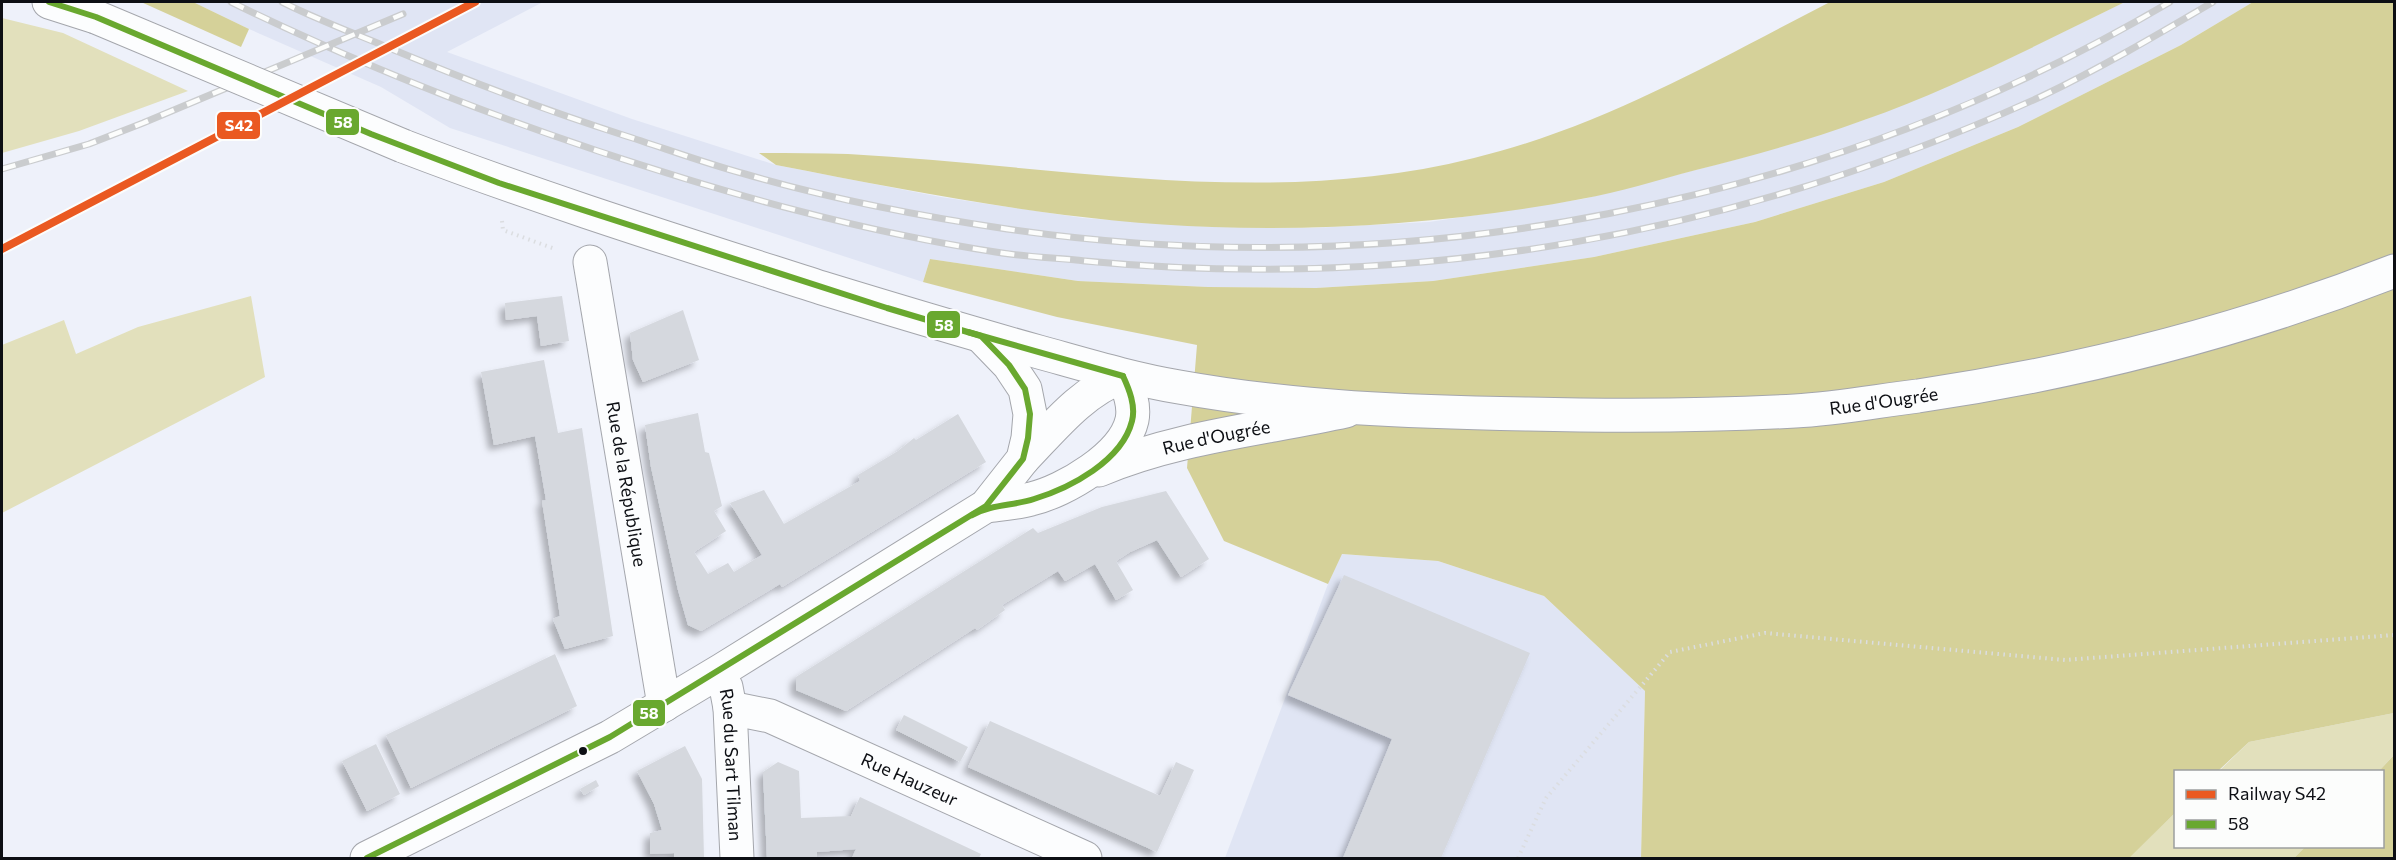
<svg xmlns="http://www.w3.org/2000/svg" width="2396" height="860" font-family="Commissioner,sans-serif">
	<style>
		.built { fill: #e0e5f4 }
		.green { fill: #e2e0bc }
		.forest { fill: #d5d199 }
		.building { fill: #d5d8de; filter: url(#shadow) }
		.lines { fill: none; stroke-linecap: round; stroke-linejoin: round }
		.minor-casing { stroke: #a4a6ac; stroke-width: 35 }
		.major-casing { stroke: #a4a6ac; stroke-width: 35 }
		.path { stroke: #dbdde0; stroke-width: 4; stroke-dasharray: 1.5 4.5; stroke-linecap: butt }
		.minor { stroke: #fcfdfe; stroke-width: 33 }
		.major { stroke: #fcfdfe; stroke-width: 33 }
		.rail-casing { stroke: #caccce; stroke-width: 7 }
		.rail { stroke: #fcfdfc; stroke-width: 4.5; stroke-dasharray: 14; stroke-linecap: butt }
		.major-bridge-casing { stroke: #a4a6ac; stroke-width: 35; stroke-linecap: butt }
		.major-bridge { stroke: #fcfdfe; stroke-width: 33 }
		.bus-1-casing { stroke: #fcfdfc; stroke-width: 10 }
		.bus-1 { stroke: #69a82f; stroke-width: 6 }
		.rail-1-casing { stroke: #fcfdfc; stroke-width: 12 }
		.rail-1 { stroke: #ea5921; stroke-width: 8 }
		.bus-dot { fill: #0d0f14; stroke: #fcfdfc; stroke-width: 2 }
		.labels { text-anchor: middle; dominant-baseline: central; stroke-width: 5; stroke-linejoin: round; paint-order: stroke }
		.street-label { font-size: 18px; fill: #0d0f14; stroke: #fcfdfc }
		.line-badge { stroke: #fcfdfc; stroke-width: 2 }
		.badge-label { font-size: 16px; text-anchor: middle; font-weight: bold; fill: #fff }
	</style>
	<defs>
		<filter id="shadow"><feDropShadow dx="-5.5" dy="5.5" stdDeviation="3" flood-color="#0004"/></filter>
	</defs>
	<rect width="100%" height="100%" fill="#eef1fa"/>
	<!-- built -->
	<g class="built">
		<path d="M193,2H543L447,52L632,119L776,165L941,197L1083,218L1211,227L1312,228L1429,222L1583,199L1738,159L1864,120L1991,67L2125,2H2253L2181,45L2018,127L1884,182L1755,222L1594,257L1433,281L1316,288L1208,287L1078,281L930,259L923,282L450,128L381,87L249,29Z"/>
		<path d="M1341,554L1438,561L1544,596L1645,691L1641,858H1225L1328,584Z"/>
	</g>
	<!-- green -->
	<g class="green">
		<path d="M2,18L63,33L188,91L79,131L2,153Z"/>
		<path d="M251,296L265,377L2,513V345L64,320L76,354L138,327Z"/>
		<path d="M2394,713V755L2379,771L2218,772L2249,742Z"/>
		<path d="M2175,813L2176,846L2305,847L2294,858H2128Z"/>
	</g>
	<!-- forest -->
	<g class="forest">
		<path d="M141,2H193L249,29L241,47Z"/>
		<path d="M1830,2H2125C2039,44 1954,88 1864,120C1810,140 1752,156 1696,170C1658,180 1620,192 1581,199C1460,222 1336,231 1212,227C1065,222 920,193 776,165L759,153C789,153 818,153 848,154C1057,165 1267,210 1474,158C1602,127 1715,61 1830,2Z"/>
		<path d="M2253,2H2394V713L2249,742L2218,771L2176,772L2175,813L2129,858H2130H1641L1645,691L1544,596L1438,561L1342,554L1328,584L1224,541L1187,468L1197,345L1057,317L923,282L930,259L1078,281L1208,287L1316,288L1433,281L1594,257L1755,222L1884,182L2018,127L2181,45Z"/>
		<path d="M2394,755V858H2294L2305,847L2382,846V772L2379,771Z"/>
	</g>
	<!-- building -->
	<g class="building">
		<path d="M562,296L569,341L541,346L537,316L506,320L505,303Z"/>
		<path d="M683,310L699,360L643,382L633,360L630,333Z"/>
		<path d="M544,360L558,433L582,428L613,636L565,649L553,619L560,616L542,501L546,500L535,436L494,445L481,372Z"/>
		<path d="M698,413L705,452L709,453L722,506L714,511L726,531L694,552L708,574L728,563L734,572L762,555L730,503L764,490L784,524L860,481L858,475L898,451L914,438L916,440L958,414L986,462L782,587L780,584L701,631L688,625L678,590L651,467L645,425Z"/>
		<path d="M1166,491L1209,559L1181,577L1157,540L1130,552L1116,561L1133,590L1116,600L1095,564L1065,581L1058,571L1002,605L1005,610L977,630L975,628L846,711L796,690V677L1033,528L1038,533L1102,507Z"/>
		<path d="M1344,575L1530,653L1441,858H1343L1392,739L1288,695Z"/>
		<path d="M555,654L577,706L411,788L386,735Z"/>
		<path d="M904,715L968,747L960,762L896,730Z"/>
		<path d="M990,721L1160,796L1176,762L1194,770L1157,852L968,767Z"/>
		<path d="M376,744L400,794L367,811L342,761Z"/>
		<path d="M685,746L702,779L704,858H674V853L650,854V833L662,830L654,804L637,771Z"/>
		<path d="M778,762L799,771L801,818L851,816L860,797L981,854L979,858H852L856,849L817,852V858H767L763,772Z"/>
		<path d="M596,780L599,786L584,795L580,789Z"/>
	</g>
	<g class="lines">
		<defs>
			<g id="minor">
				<path id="s1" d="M590,262L664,705"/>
				<path id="s2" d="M1099,470C1177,437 1264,429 1346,411"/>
				<path d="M986,506C1001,504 1016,503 1031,499C1065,491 1124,456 1132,420C1135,405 1129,390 1123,376C1081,392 1054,427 1023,459"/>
				<path id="s3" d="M726,687L730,708L737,858"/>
				<path id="s4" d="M730,708L770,716L1085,858"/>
				<path d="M367,858L610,737L722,670L986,506L1023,459L1028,438L1030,414L1025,389L1009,365L981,336"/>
			</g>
			<g id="major">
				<path d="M49,2L96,17"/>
				<path id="s5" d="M403,146C541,199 682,243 822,288C894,310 967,332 1039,352C1086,365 1132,379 1179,387C1295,408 1411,412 1528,414C1616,416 1706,416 1795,411C1836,409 1877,401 1918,396C2081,372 2241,331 2394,271"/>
			</g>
		</defs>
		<!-- minor casing -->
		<use href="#minor" class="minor-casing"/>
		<!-- major casing -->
		<use href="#major" class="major-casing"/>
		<!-- path -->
		<g class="path">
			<path d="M502,221L503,230L555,249"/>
			<path d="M1518,858L1546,798L1670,652L1765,633L2065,660L2394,635"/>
		</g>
		<!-- minor -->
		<use href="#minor" class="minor"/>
		<!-- major -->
		<use href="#major" class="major"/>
		<defs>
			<g id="rail">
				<path d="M231,2C350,60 473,109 598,151C732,195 862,232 1002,253C1029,257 1057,258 1085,261C1416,292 1737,235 2040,97C2099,69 2157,35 2213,2"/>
				<path d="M282,2C314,18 348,31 382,45C461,78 541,109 623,135C664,148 704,163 745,174C831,199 919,216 1007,229C1405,287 1824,206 2170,2"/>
				<path d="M2,169L89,144L143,123L403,14"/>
			</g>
		</defs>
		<!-- rail casing -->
		<use href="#rail" class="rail-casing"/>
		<!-- rail -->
		<use href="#rail" class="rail"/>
		<defs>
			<path id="major-bridge" d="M96,17L403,146"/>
		</defs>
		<!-- major-bridge casing -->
		<use href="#major-bridge" class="major-bridge-casing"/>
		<!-- major-bridge -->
		<use href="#major-bridge" class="major-bridge"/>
		<defs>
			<g id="bus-1">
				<path d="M49,2L96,17L371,134L499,183L887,308L981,336L1009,365L1025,389L1030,414L1028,438L1023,459L986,506L610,737L367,858"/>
				<path d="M968,332L1123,376"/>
				<path d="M972,515C992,504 1013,506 1034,499C1070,488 1122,461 1132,421C1136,406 1129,389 1123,376"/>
			</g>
		</defs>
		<!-- bus-1 casing -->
		<use href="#bus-1" class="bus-1-casing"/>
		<!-- bus-1 -->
		<use href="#bus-1" class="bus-1"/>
		<defs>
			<path id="rail-1" d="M2,249L475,2"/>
		</defs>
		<!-- rail-1 casing -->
		<use href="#rail-1" class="rail-1-casing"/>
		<!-- rail-1 -->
		<use href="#rail-1" class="rail-1"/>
	</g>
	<!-- markers -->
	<circle class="bus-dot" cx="583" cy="751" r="5"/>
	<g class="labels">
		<!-- street labels -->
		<g class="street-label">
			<text stroke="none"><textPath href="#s5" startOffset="1520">Rue d'Ougrée</textPath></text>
			<text stroke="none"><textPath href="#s2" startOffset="122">Rue d'Ougrée</textPath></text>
			<text stroke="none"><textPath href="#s1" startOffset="225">Rue de la République</textPath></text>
			<text stroke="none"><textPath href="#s3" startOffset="78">Rue du Sart Tilman</textPath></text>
			<text stroke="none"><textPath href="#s4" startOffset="194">Rue Hauzeur</textPath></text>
		</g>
	</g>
	<g class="line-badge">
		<rect x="325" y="108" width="35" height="28" rx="6" fill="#69a82f"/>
		<rect x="216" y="111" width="45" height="29" rx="6" fill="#ea5921"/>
		<rect x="926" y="310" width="35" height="29" rx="6" fill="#69a82f"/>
		<rect x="632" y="699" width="34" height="28" rx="6" fill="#69a82f"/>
	</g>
	<g class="badge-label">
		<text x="343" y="128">58</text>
		<text x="239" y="131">S42</text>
		<text x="944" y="331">58</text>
		<text x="649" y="719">58</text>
	</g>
	<!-- border -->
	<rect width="2396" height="860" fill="none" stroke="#0d0f14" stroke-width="6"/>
	<!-- legend -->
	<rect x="2174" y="770" width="210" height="78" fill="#fcfdfc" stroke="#9c9e9f" stroke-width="1.5"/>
	<rect x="2186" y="790" width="30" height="9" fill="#ea5921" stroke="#9c9e9f" stroke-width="1.5"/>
	<text x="2228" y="800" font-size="18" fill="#0d0f14">Railway S42</text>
	<rect x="2186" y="820" width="30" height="9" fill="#69a82f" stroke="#9c9e9f" stroke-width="1.5"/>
	<text x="2228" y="830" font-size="18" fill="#0d0f14">58</text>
</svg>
